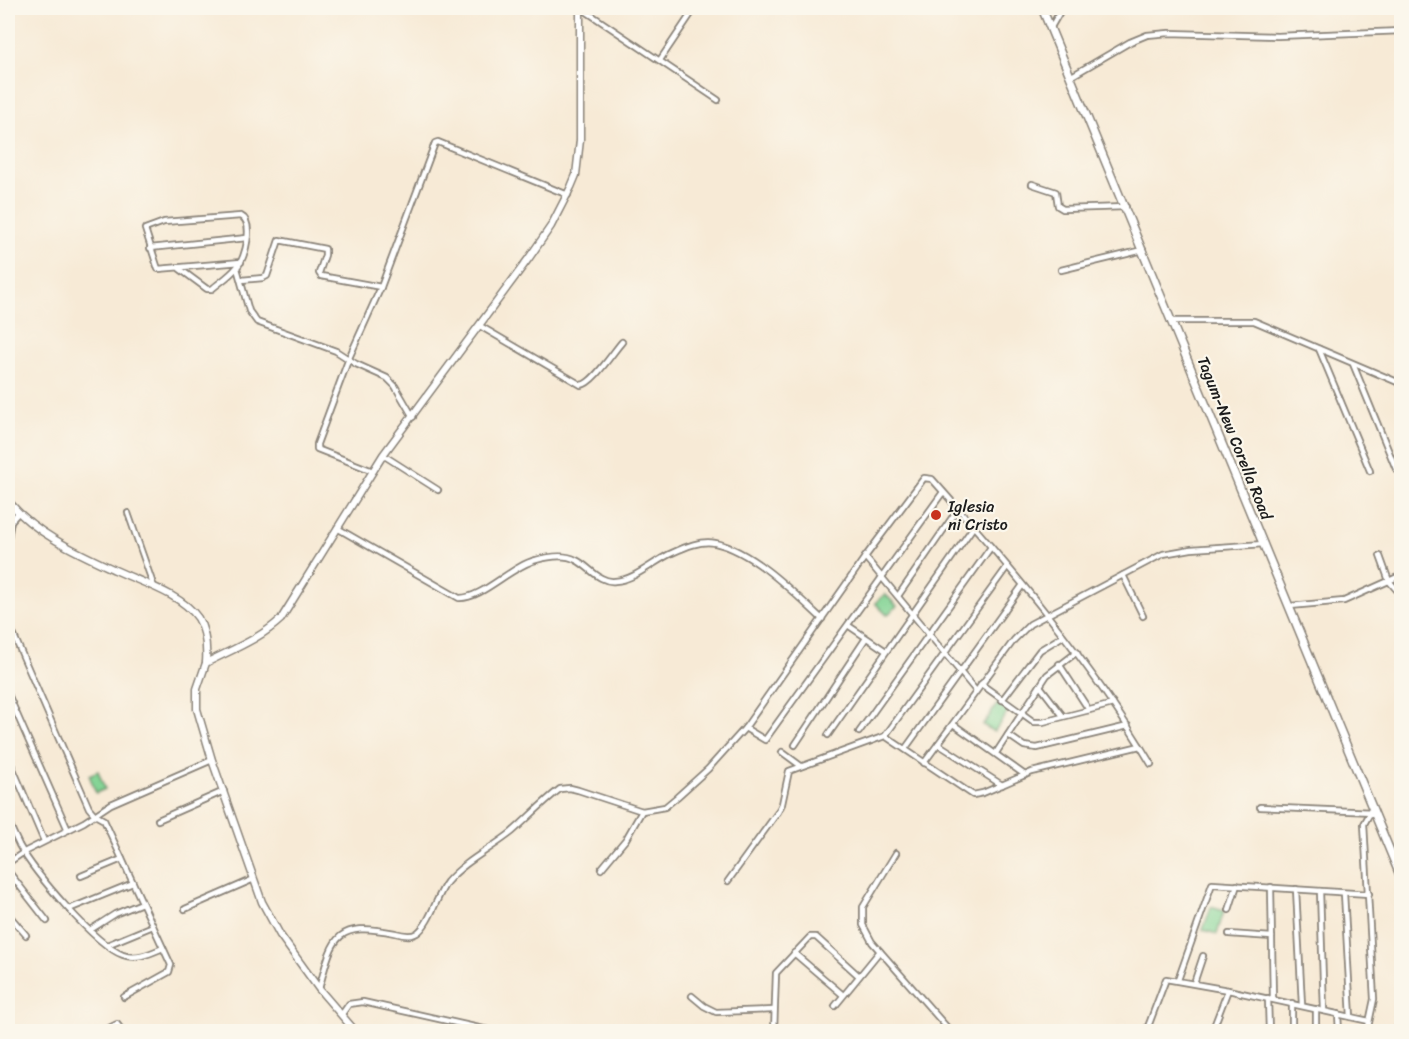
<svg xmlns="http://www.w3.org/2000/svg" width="1409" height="1039" font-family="Sriracha,sans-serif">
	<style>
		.green { fill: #84d495; stroke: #507858; stroke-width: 1.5 }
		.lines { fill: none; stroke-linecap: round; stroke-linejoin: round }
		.minor-casing { stroke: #8a8379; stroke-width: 8 }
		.tertiary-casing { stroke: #8a8379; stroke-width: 9 }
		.secondary-casing { stroke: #8a8379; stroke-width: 10 }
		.minor { stroke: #fff; stroke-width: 4.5 }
		.tertiary { stroke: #fff; stroke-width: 6 }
		.secondary { stroke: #fff; stroke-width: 7 }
		.poi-dot { fill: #c8321e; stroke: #fbf7ec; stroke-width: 2 }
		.labels { text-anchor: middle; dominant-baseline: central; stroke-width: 4.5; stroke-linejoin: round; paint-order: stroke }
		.street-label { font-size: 16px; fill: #1c1c1c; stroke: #fbf7ec }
		.poi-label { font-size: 16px; fill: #1c1c1c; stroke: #fbf7ec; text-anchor: start }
	</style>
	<rect width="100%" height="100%" fill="#fbf7ec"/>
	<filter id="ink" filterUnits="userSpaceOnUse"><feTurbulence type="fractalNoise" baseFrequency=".0167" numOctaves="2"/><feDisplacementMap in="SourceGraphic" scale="12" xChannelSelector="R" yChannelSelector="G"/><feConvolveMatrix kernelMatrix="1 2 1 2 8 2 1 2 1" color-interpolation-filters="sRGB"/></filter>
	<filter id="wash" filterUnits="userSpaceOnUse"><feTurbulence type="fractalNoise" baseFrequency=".008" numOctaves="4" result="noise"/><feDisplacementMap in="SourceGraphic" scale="24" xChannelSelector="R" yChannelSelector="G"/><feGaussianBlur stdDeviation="1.35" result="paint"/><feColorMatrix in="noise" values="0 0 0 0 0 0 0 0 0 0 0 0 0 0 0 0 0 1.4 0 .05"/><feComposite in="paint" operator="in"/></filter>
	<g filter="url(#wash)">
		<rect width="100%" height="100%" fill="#f7ead6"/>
		<!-- green -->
		<g class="green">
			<path d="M885,594L897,606L887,615L875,603Z"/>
			<path d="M998,703L1009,710L994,732L983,725Z"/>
			<path d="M98,771L105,789L96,793L89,775Z"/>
			<path d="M1211,907L1224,911L1217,934L1203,930Z"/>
		</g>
	</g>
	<g filter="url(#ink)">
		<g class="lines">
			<defs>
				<g id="minor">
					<path d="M581,8L718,100"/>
					<path d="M1050,29L1062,8"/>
					<path d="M660,60L695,8"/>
					<path d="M1070,77L1130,42L1147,35L1169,33L1277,36L1402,31"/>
					<path d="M1032,184L1056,192L1058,206L1063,209L1126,207"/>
					<path d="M150,248L247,238"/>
					<path d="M237,268L249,311L257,322L336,351L356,364L387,378L395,386L413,417"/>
					<path d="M180,269L207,289H212C220,282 230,276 237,267C246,258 254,222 241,216L164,222L145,229L158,269L241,262"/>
					<path d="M1061,270L1143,250"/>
					<path d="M241,280L263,278L267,276L279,240L325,249V255L319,273L321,276L381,287"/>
					<path d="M1172,321H1254L1402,384"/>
					<path d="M480,326L581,385C593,384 613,352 622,342"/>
					<path d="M1319,349L1370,471"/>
					<path d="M1353,364L1396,469"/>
					<path d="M383,455L438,490"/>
					<path d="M373,471L317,449V444L349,358L381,287L435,143L438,142L568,195"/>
					<path d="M128,513L154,587"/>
					<path d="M337,528L459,598C482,599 511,566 536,560C547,557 565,554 576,560C589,566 599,583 615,581C635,580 654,561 672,553C685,547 701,540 715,543C753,551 794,593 822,619"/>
					<path d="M8,538L11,521L18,513"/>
					<path d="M1380,556L1389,581L1402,596"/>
					<path d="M865,557L976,691"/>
					<path d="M8,559V588"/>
					<path d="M1123,575L1143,616"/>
					<path d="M898,596L958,509"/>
					<path d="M1290,606L1344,601L1402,575"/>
					<path d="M8,622L89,808L95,815L104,820L171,965L169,972L124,997"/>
					<path d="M849,626L886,651"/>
					<path d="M1059,664L1089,710"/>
					<path d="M981,684L1034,722H1043L1113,704"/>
					<path d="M1040,686L1063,716"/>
					<path d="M8,694L68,830"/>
					<path d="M1002,700L1040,650L1063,636"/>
					<path d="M953,724L1025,775"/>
					<path d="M745,728L765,740L943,492"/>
					<path d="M859,732L991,547"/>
					<path d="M828,735L974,526"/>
					<path d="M1008,735L1024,746L1037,748L1128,726"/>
					<path d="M885,736L973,795L983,793L1032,772L1140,746"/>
					<path d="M938,744L1002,785"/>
					<path d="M795,745L866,638"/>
					<path d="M905,749L1022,586"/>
					<path d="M782,752L801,766"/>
					<path d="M996,753L1047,675L1077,652"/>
					<path d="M8,757L44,841"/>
					<path d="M924,763L1014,640L1030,624L1163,554L1191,549L1264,544"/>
					<path d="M1260,807L1374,812"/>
					<path d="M8,820C11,828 15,837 19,845C34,872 95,945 123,955C137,960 151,953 163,948"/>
					<path d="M158,820L224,791"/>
					<path d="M896,853L863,907V925L872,942L951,1032"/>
					<path d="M8,863L24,852L84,822L111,804L212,760"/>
					<path d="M601,869L626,839L642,811"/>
					<path d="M8,871L47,921"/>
					<path d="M81,876L122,859"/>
					<path d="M728,881L778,812L782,804L789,771L885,736L1007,567"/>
					<path d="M1271,887L1273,999"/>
					<path d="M1296,889L1302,1005"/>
					<path d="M1320,891L1324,1011"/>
					<path d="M1344,893L1351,1017"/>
					<path d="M69,909L133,883"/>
					<path d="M185,909L254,879"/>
					<path d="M1229,910L1237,885"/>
					<path d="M8,914L26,935"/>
					<path d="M90,930L115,914L142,903"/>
					<path d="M1229,934L1272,937"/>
					<path d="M107,945L153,926"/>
					<path d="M794,953L843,995"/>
					<path d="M1178,980L1212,884L1369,894"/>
					<path d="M1194,983L1203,956"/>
					<path d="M319,989C333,937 335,921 395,933C402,935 411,937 417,933C430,924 437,895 447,882C465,861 491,849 512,832C528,818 543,802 560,789L570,788L578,790L642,811L665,807L677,797L708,769L745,728L865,557L924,478L932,479C1012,569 1090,661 1151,764"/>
					<path d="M692,996L704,1006L716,1012L774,1010"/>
					<path d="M1268,998L1269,1032"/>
					<path d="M835,1006L880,951"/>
					<path d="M1316,1009V1032"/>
					<path d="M342,1014L349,1004L363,1002L497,1032"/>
					<path d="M1338,1014L1339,1032"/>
					<path d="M1213,1029L1228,990"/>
					<path d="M1396,1029H1402"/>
					<path d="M101,1032L117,1024L123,1032"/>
					<path d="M774,1032L776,973L810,937H816L859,976"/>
					<path d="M1146,1032L1166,979L1228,990L1369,1021"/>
					<path d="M1292,1032V1003"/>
					<path d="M1367,1032L1374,999L1364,824L1369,815L1374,812"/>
				</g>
				<g id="tertiary">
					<path d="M8,501C36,534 76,552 115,570C140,582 182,594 198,618C206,631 207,648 206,663"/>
					<path d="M356,1032L319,989L280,935L262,902L212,760L197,709V689L206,663C231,650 260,639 281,619L383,455L529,258L551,226L571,187L576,175L580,140V8"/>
				</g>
				<path id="secondary" d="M1042,8L1402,880"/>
			</defs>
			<!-- minor casing -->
			<use href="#minor" class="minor-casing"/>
			<!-- tertiary casing -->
			<use href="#tertiary" class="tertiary-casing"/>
			<!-- secondary casing -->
			<use href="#secondary" class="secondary-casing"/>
			<!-- minor -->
			<use href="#minor" class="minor"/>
			<!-- tertiary -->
			<use href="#tertiary" class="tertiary"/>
			<!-- secondary -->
			<use href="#secondary" class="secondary"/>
		</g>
	</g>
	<!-- markers -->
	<circle class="poi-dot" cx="936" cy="515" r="6"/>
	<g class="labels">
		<!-- street labels -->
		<g class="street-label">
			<text transform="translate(1235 438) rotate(68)">Tagum-New Corella Road</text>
		</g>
		<!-- poi labels -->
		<g class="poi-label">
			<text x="948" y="506">Iglesia<tspan x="948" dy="18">ni Cristo</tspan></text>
		</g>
	</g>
	<!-- margin -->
	<rect width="1409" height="1039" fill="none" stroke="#fbf7ec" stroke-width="30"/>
</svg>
